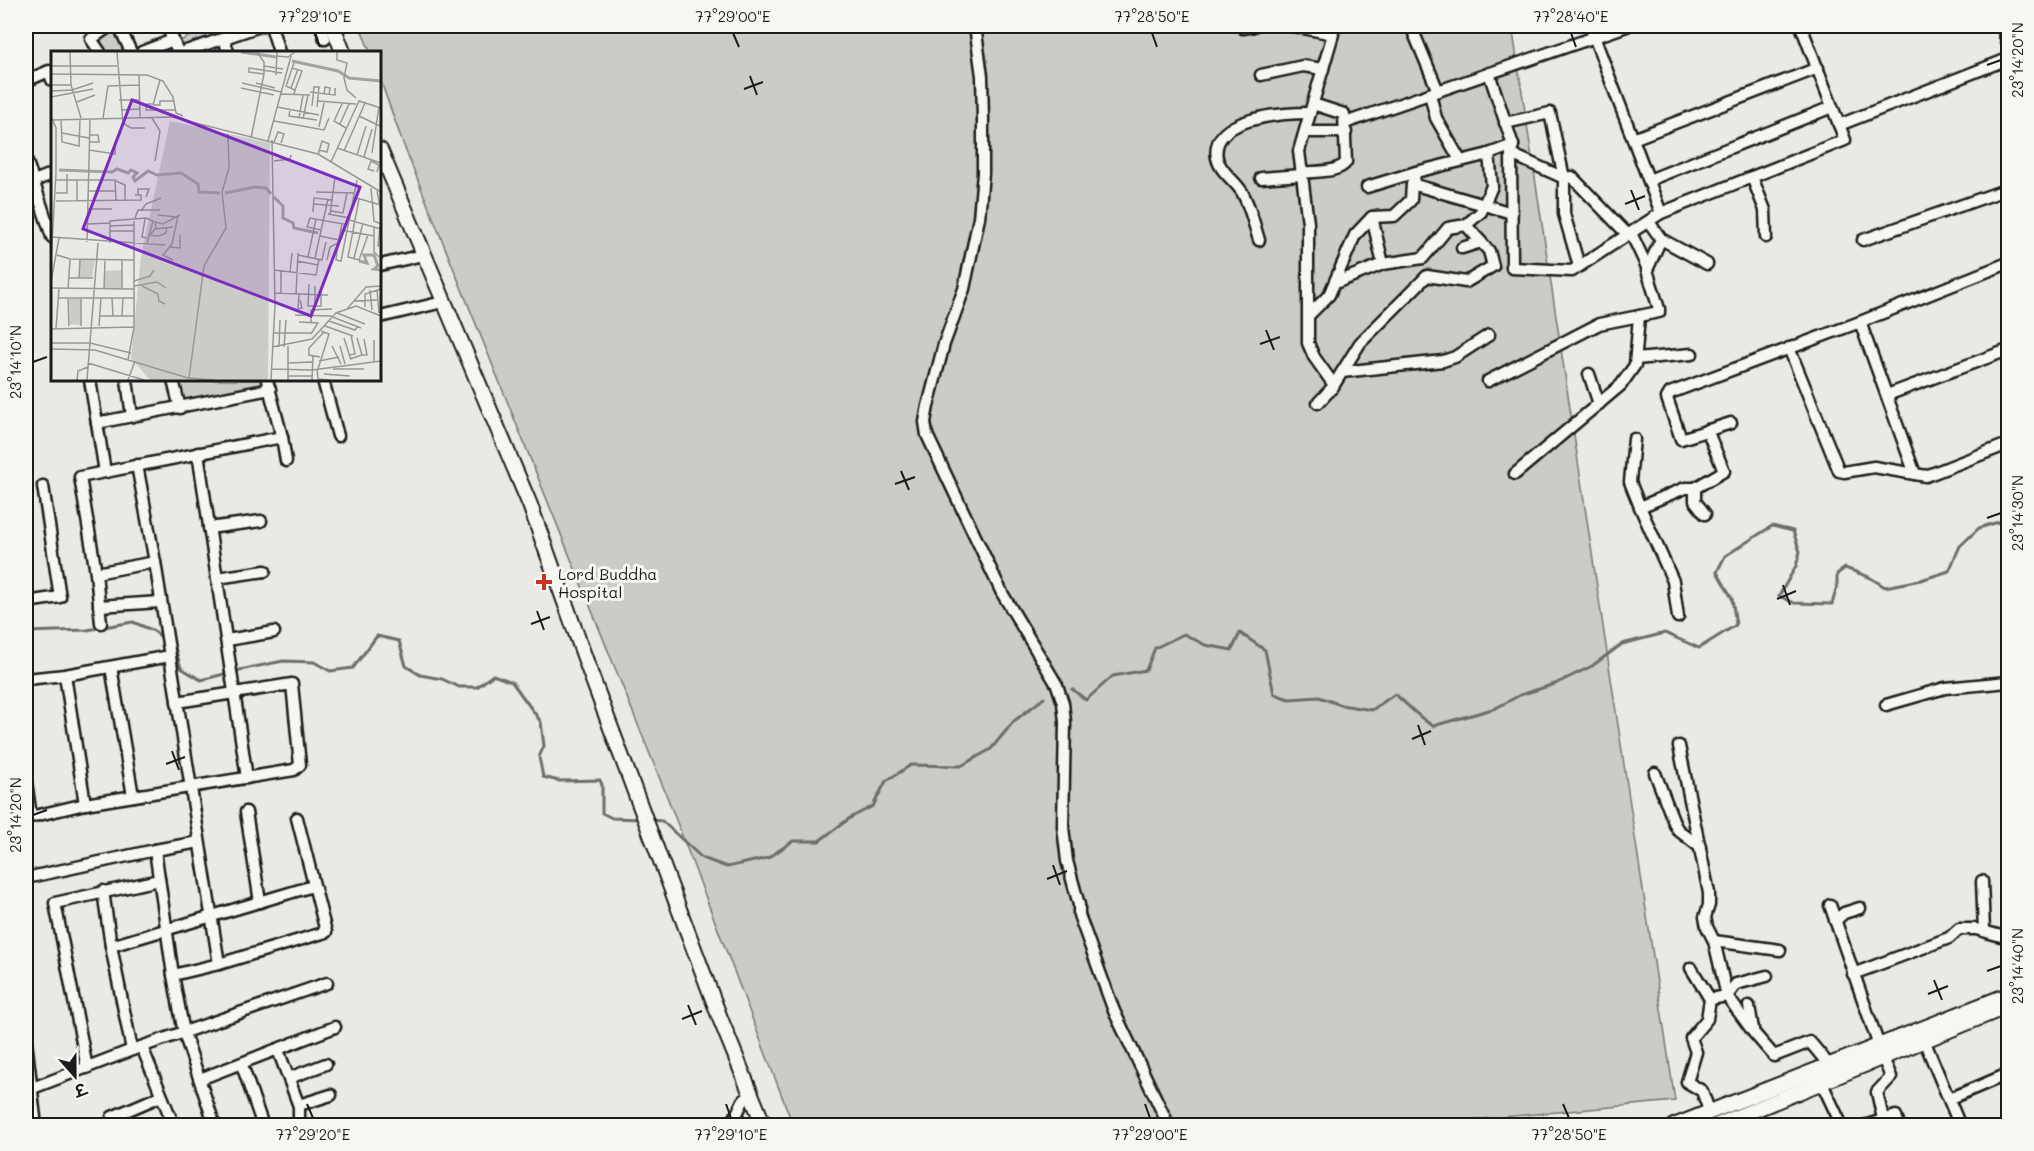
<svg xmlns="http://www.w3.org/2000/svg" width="2034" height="1151" font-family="Mali,'Playpen Sans Deva',sans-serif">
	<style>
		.green { fill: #cbcbc7; stroke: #747472; stroke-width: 1.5 }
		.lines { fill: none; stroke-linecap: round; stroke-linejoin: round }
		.stream { stroke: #6d6d6c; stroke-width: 3 }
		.street-casing { stroke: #1c1c1c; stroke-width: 15 }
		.secondary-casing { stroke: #1c1c1c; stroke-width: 18 }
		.street { stroke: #f6f6f2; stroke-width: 10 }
		.secondary { stroke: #f6f6f2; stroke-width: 14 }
		.ticks { fill: none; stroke: #1c1c1c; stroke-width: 2 }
		.poi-dot { fill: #c8321e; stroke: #f6f6f2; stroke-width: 2 }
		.labels { text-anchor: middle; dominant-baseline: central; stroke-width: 6; stroke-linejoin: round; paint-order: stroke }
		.poi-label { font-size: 16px; fill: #1c1c1c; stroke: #f6f6f2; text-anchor: start }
		.inset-river { fill: none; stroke: #a3a3a1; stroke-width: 3 }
		.inset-road { fill: none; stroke: #979795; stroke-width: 1.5 }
		.view { fill: #7b2cbf; fill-opacity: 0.15; stroke: #7b2cbf; stroke-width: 3 }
		.inset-edge { fill: none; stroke: #1c1c1c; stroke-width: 3 }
		.neatline { fill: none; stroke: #1c1c1c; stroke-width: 2 }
		.ticks-label { font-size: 15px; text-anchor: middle; fill: #1c1c1c }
	</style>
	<rect width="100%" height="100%" fill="#e9e9e5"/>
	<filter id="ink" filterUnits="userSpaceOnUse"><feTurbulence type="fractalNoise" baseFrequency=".0167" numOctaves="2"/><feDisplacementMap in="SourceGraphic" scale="12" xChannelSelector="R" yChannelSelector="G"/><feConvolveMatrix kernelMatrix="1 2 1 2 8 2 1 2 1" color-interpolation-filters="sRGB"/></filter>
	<g filter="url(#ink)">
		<!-- green -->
		<g class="green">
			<path d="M115,26L124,52H104L95,40Z"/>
			<path d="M189,26H245L185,48L180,41L192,35Z"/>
			<path d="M360,26H1512L1675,1101L1407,1126L793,1125L668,799L404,146L380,79V52H370Z"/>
			<path d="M178,380H262L264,386L183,402Z"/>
		</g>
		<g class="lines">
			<!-- stream -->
			<g class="stream">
				<path d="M26,632L87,630L133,622L154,631L164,639"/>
				<path d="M171,645L175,648L181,668L201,680L228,673"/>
				<path d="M235,671L283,661L314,662L330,671L353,668L377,636L399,641L406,666L420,675L442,679L459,687H477L493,675L512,682L541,722L544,746L539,757L543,777L559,781L600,780L602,785V813L612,818L641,819"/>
				<path d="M1072,689L1086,700L1113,676L1146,670L1155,648L1184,634L1205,645L1232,650L1240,633L1265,650L1274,694L1289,699L1319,697L1341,705L1372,710L1395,694C1408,705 1418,717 1433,726L1496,708L1520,695L1555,684L1592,666L1622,644L1665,633L1699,648L1736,625L1732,598L1717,572L1725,556L1772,526L1793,531L1800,552L1796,566L1779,596L1794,603L1832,604L1837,587V574L1845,568L1869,577L1885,587L1921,580L1949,571L1960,546L1979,528L2008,519"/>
				<path d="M650,820L662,821L702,858L727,867L768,858L793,841H819L850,818L873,806L886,781L911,765L961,766L991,749L1014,721L1044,698"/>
			</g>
			<defs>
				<g id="street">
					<path d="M119,26L131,52"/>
					<path d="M167,26L178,52"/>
					<path d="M271,26L279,52"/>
					<path d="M321,26L325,39"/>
					<path d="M975,26L982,76L983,120V173L979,218L964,289L944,344L928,406L925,422L927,435L1002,593L1057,685L1063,703L1065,722L1063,827L1067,861L1079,905V915L1114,1011L1169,1126"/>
					<path d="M1293,26L1333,34L1299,151L1308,223V343L1314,357L1334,385"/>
					<path d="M1590,26L1661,213"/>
					<path d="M2002,26L2008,44"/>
					<path d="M1243,28L1254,26"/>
					<path d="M1413,31L1438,91"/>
					<path d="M224,38L228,52"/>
					<path d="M100,52L91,39L110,26"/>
					<path d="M142,52L173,40"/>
					<path d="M183,52L260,26"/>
					<path d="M1489,73L1513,145L1511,154L1512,268L1572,271L1661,213L1845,140L1801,26"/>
					<path d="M1261,75L1303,66L1323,69"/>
					<path d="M26,81L49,71L52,80"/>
					<path d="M1430,94L1436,118L1460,160"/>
					<path d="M1345,123L1627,26"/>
					<path d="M1505,123L1550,113L1564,178V214L1579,266"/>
					<path d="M1839,125L2008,59"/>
					<path d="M1305,132H1346"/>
					<path d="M1633,139L1818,68"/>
					<path d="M1511,154L1564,178L1572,177L1628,235"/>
					<path d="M26,159L52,237"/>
					<path d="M1302,173C1315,171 1339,173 1346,162L1344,114L1313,104"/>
					<path d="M1752,177L1765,210L1766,237"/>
					<path d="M1261,178L1302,175"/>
					<path d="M1649,180L1832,107"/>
					<path d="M26,184L52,174"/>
					<path d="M1412,184L1512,213"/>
					<path d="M1367,187L1416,172"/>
					<path d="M1649,222L1661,239L1707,264"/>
					<path d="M1631,233L1647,267"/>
					<path d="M1259,240C1254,224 1250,206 1242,192C1235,180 1220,172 1217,158C1209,117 1284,113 1310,113"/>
					<path d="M1863,240L2008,189"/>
					<path d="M1462,248L1481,242"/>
					<path d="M1383,264L1372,217L1394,216L1411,200L1412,184L1416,172L1489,154L1513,145"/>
					<path d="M380,265L423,255"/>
					<path d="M1335,283L1383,264L1423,258L1448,228L1466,225L1481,212L1492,186L1489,154"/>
					<path d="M1309,315L1329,295L1355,235L1372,217"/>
					<path d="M380,317L443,302"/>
					<path d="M1860,322L1915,474L1926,476L2008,444"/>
					<path d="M1789,348L1839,471L1844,472L1874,467L1915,474"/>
					<path d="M1636,359L1692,354"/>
					<path d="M1342,372L1443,361L1455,357L1489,335"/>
					<path d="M1589,374L1599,404"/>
					<path d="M90,380L105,472"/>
					<path d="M127,380L132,416"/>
					<path d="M173,380L180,408"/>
					<path d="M267,380L282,437L286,461"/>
					<path d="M323,380L338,436"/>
					<path d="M1488,381L1599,324L1659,312V309L1647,270L1661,239"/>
					<path d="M1887,395L2008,350"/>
					<path d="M1318,403L1332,388L1360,343L1427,276L1466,282L1493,266L1489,251L1466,225"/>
					<path d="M97,423L270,389"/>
					<path d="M1731,423L1681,439L1667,398L1670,393L1860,322L2008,263"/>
					<path d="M1634,439L1630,482L1640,507L1685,488H1695L1724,471L1707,430"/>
					<path d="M198,453L247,778"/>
					<path d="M137,465L155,562L219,964"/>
					<path d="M1515,474L1621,385L1635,365L1639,316"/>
					<path d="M1695,488V501L1705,514"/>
					<path d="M1640,507L1673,581L1678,617"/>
					<path d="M209,528L261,521"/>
					<path d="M96,573L155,562"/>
					<path d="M217,578L265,571"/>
					<path d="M26,602L60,597L43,486"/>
					<path d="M99,606L160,602"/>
					<path d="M101,623L96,573L80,477L282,437"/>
					<path d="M227,640L274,632"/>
					<path d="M111,667L133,796"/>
					<path d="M65,675L85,804"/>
					<path d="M26,679L65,675L170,656"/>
					<path d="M1886,705L1945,688L2008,682"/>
					<path d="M1679,746L1709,893V905L1705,917L1707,927L1714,941L1727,996L1754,1033L1774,1056L1810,1042L1829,1065"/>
					<path d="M1655,773L1675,825L1678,830L1700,847"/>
					<path d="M26,781L31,817"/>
					<path d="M246,812L260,902"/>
					<path d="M26,818L85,804L294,770L300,765L292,684L177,702"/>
					<path d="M155,850L173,975L184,1033L215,1126"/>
					<path d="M26,878L155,850L199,842"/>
					<path d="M1982,881L1984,931"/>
					<path d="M103,891L111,946L132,1050"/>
					<path d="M1830,905L1879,1046"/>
					<path d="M1835,921L1844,913L1860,908"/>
					<path d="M1714,941L1780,950"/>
					<path d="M111,946L313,886"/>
					<path d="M1691,968L1710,999L1707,1019L1691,1038L1696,1052L1687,1082L1702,1091L1710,1113"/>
					<path d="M1853,974L1949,938L1959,929H1976L2008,938"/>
					<path d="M173,975L219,964L326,932L297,818"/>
					<path d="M1710,999L1727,996L1736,984L1767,976"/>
					<path d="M1749,1006L1753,1029"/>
					<path d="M1924,1040L1960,1126"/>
					<path d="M26,1041L36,1126"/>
					<path d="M142,1047L174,1126"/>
					<path d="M278,1050L299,1106V1126"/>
					<path d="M242,1065L263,1126"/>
					<path d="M87,1068L55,903L159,880"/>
					<path d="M1819,1077L1842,1126"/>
					<path d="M289,1078L326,1064"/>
					<path d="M200,1079L335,1027"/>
					<path d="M30,1089L132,1050L327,983"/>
					<path d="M1949,1099L2008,1074"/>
					<path d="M299,1105L331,1095"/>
					<path d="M112,1117L161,1096"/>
					<path d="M1883,1119L1877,1092L1891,1077L1883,1058"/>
					<path d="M731,1126L743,1101L751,1095"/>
					<path d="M1864,1126L1896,1116L1899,1126"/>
				</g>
				<g id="secondary">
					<path d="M333,26L343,52"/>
					<path d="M380,150L530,505L591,675L720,1018L764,1126"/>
					<path d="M1674,1126L2008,995"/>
					<path d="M1715,1126L2008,1006"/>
				</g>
			</defs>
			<!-- street casing -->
			<use href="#street" class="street-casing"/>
			<!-- secondary casing -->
			<use href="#secondary" class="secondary-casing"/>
			<!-- street -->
			<use href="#street" class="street"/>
			<!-- secondary -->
			<use href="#secondary" class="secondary"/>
		</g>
	</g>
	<!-- ticks -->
	<path class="ticks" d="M315,33L320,47M733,33L739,47M1152,33L1157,47M1571,33L1576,47M1987,65L2001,60M750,76L757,95M744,89L763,82M1631,190L1639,210M1625,204L1645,196M1266,330L1274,350M1260,344L1280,337M33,362L47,357M901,471L909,490M895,484L915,477M1987,518L2001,513M1783,585L1790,605M1777,599L1796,591M537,611L544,630M531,624L550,617M1418,725L1425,745M1412,739L1431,731M172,751L179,770M166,764L185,757M33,815L47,810M1053,865L1060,885M1047,879L1067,871M1987,971L2001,966M1934,980L1942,1000M1928,994L1948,986M688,1005L696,1025M682,1019L702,1011M307,1104L313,1118M726,1104L731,1118M1145,1104L1150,1118M1563,1104L1569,1118"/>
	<!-- markers -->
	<path class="poi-dot" d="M541 573h6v6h6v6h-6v6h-6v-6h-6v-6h6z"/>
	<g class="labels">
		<!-- poi labels -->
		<g class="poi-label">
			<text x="558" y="573">Lord Buddha<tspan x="558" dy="18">Hospital</tspan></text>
		</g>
	</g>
	<!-- overview -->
	<g transform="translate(51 51)">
		<rect width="330" height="330" fill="#e9e9e5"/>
		<path d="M119,70L219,92L217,329H99L80,307L90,205ZM29,209H44L41,226H28ZM71,219V237H53L54,220ZM18,248H30L29,274L19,273Z" fill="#cbcbc7"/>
		<path class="inset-river" d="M190,1L225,6M241,10L287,20L298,27L330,30M8,119L61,121L66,118L77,122L80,119L86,122L82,126L84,130L97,120L106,124L130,122L147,133L148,141L169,142M174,142L204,136L215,137L220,143M223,146L232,155V167L242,172L243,177L267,182M308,210L316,212L313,204H323L327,215L323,218L330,219"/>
		<path class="inset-road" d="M19,1L20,34L30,67M66,1L72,72L80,77H94M286,1V9L296,12L293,27L296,39L305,47M226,5L237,6L244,1M243,12L235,35L244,39L243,44M0,15H66M213,15L232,18M241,17L251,20L244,39M0,23L96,24L112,30L122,46L125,62L132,65M213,23L198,21V17L231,22M88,24L89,66M225,24L226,1M191,32L230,41M205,32L224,37M0,34H20M190,37L223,44M240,37L247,18M0,40L21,39L42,32M259,41L284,44V37M229,43L259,44M273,44L274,36L279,37L278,44M0,46L42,38M68,49H88M267,50L305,53M26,51L44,44M102,53H96L95,59H124M291,53L283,70L295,77M102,54L109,29M102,54H109V50H123M261,55L263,36H268L266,56M226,56L268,64M239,58L238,65L266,69M70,59L88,58M0,65L5,77V122L0,210M308,65L329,75M52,67L57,35L88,34M101,67L109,80L104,110M248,67L252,44M10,68L11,91L28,95L29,69M252,68L257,44M1,69L121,66L267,103L330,141M223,70L273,79L278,67M289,73L298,53M268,76L273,52M11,82L38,87M200,87L213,23V11L206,1M217,90L240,5M38,91H48L47,84H38M223,91L227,81L233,83L230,92M286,97L330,112M38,99L64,103V91M293,100L314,52M321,102L328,56M267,104L271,90L278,93L276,101L268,99M306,104L315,75M313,106L321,78M223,110L239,108L240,104M280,111L308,50L330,57M323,120L317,118L320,110L328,114L326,121M5,129H64L65,149M26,129V150M65,130L74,134V150M320,137L323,170L330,173M37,140H65M326,140L330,160M265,141L303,142M5,142H16V123M87,144V138H98L95,146M302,146L330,154M308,148L297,206L308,209L317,184M5,150L90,149V144H84M263,153L288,155M36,158H61M90,160L95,153L110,147M280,160L292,162L296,142M262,161L263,147L282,149M277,163L299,167M107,164L125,166M279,164L284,126M84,167L87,159H109M94,168L91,186L96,187M298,169L330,178M37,173L59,172M59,175L83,174M323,175V201L328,206M105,177L104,171L112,173L129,164M270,179L256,176L259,167L298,174M290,179L323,185M59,180H83M100,183L104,178L122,176M97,184L108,185L115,182L116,176M269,185L288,189M1,186L114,194M36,191L39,69M59,192V170L95,167L102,170L96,193M287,193L285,209L290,210L306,129M118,196L129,197V184M327,196L329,175M6,204L19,208L83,209M247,204L271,209L275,191M257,206L265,168M264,207L277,148M303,207L312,172M71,209V238M122,209L112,204L121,193L127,165M276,209L279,196L287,192L291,173M246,210L267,214M223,219L265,224L268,208M230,220V242M239,221L241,202M18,227H42M28,227L29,209M83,230L99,225L103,219M0,231L8,187M258,233L257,255H270V237M83,235L106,231L115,237M91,235L107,243L108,250L114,253M0,237L83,238M17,238L19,209M53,238L54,209M319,239L321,259M326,239L328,262M224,242L277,244M245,243L247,202M248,243L247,258L251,257L249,249M8,247H83M61,247L62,265M17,248L18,275M303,250L326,249M264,255V235M314,256V243L330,238M296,258L315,236L330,235M286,262L314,273M244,264L279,265L310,277M49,265H83M71,265L72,247M278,270L304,279L307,275M248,271L267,272L260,283M260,271V259L281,258M30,275V248M48,275L50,247M274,275L302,285M5,277L8,238M0,278L83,276M222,282H260M293,287L300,309M323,289V310M0,292H39L80,302M237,295V329M281,295L290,313M289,295L294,313M221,296L261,288L285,262L305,255L330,265M228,296L229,269M233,296L235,269M0,298L44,299L137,327L163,329M298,304L304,303L300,284M311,304H316L313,288M269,306L258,304V297L273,281M299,308L311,304L306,287M77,309L83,276V170M268,310L288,306M37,312L93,329M237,312L261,311M220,318L261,319L330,310M266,318L267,328L279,329M267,318L278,283L270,280M282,318H313M273,323L299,325M237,325H261M138,327L153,215L175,177L171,141L178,117L177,83M26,329L27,320L37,316M36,329L47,192M77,329L84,310M220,329L224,254L221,89M261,329L262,305"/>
		<path class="view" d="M81,49L309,136L260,265L32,178Z"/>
		<rect width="330" height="330" class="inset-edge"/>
	</g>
	<!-- margin -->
	<rect width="2034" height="1151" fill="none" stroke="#f6f6f2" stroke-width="66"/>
	<!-- north arrow -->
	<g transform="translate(75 1076) rotate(159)" stroke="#f6f6f2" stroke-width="4.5" paint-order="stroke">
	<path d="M0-4.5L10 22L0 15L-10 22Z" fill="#1c1c1c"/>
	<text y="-9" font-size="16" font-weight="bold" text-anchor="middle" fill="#1c1c1c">उ</text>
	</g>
	<rect x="33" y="33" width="1968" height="1085" class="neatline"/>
	<g class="ticks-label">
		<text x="315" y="22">77°29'10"E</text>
		<text x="733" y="22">77°29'00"E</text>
		<text x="1152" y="22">77°28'50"E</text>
		<text x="1571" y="22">77°28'40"E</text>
		<text transform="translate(2018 60) rotate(-90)" y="5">23°14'20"N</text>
		<text transform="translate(16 362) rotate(-90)" y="5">23°14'10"N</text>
		<text transform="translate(2018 513) rotate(-90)" y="5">23°14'30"N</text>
		<text transform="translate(16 815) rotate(-90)" y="5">23°14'20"N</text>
		<text transform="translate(2018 966) rotate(-90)" y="5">23°14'40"N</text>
		<text x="313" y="1140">77°29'20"E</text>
		<text x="731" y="1140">77°29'10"E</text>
		<text x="1150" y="1140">77°29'00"E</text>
		<text x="1569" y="1140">77°28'50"E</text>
	</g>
</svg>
